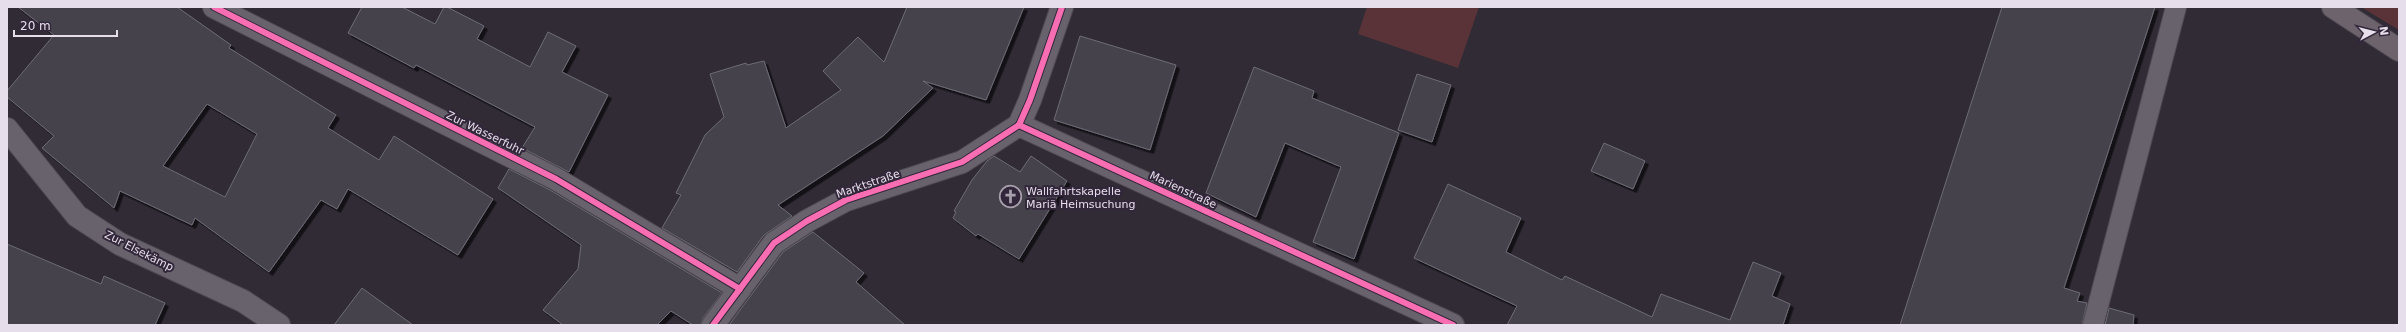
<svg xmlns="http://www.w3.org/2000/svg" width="2406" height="332" font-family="'DejaVu Sans',sans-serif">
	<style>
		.green { fill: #593337 }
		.building { fill: #45434c; stroke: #6d6b75; fill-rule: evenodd; filter: url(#shadow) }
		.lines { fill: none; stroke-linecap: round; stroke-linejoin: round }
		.lane-casing { stroke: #4f4952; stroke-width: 22 }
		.street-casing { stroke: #4f4952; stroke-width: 24 }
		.secondary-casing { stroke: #4f4952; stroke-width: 24 }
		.lane { stroke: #68626c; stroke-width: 20 }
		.street { stroke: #68626c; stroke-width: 22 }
		.secondary { stroke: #6c636d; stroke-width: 22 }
		.cycleway-casing { stroke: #32273a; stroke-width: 8 }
		.cycleway { stroke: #f96db3; stroke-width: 6 }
		.labels { text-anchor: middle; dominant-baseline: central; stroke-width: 4; stroke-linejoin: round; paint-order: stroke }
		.street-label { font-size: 11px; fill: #e6dfeb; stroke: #32273a }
		.poi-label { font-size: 11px; fill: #e6dfeb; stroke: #32273a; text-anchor: start }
	</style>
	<defs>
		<filter id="shadow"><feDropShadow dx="3.5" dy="3.5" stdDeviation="0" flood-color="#0009"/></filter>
	</defs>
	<rect width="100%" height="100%" fill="#312b36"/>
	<!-- green -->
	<g class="green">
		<path d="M1367,7H1479L1458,68L1358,34Z"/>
		<path d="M2361,7H2399V30Z"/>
	</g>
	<!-- building -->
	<g class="building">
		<path d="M18,7H177L231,45L229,48L336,115L328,128L379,160L394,136L493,199L458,255L348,189L337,209L321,200L269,272L195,218L192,225L120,191L114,208L42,148L54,136L7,97V91L54,35ZM207,104L257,134L225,197L163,166Z"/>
		<path d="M362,7H402L435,24L444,7H447L484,26L477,39L530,67L548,32L576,46L562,72L608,95L569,172L522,148L535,127L416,65L414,68L348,33Z"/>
		<path d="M907,7H1024L986,100L923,81L933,88L883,136L778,205L792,216L764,235L737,272L662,228L681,195L676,193L705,135L724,117L710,74L746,63L747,65L764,61L786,128L841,90L823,71L858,37L884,62Z"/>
		<path d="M2002,7H2155L2064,288L2080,293L2077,301L2087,303L2082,325H1900Z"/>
		<path d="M1080,36L1176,65L1150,150L1054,120Z"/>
		<path d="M1254,67L1314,91L1312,98L1399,133L1354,259L1313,242L1341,167L1285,143L1256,217L1206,193Z"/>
		<path d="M1417,74L1451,85L1432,142L1398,130Z"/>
		<path d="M1604,143L1645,161L1633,189L1591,171Z"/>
		<path d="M994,156L1020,172L1031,156L1067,181L1019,259L978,234L976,236L953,218L956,212L954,211L972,180L987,161Z"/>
		<path d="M509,169L550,190L722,293L703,318L701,325H693L671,311L657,325H563L543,310L578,269L581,245L498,188Z"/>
		<path d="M1448,184L1521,218L1506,252L1562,280L1565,276L1652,317L1661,294L1730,320L1753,262L1781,273L1772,296L1790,304L1783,325H1507L1517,306L1414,258Z"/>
		<path d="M813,232L864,273L856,282L905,325H729L783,252Z"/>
		<path d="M7,244L101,284L104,276L165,303L155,325H7Z"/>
		<path d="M362,288L413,325H334Z"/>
		<path d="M2109,308L2134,315L2133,325H2105Z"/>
	</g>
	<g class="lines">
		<defs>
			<path id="lane" d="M2093,325L2176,7"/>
			<g id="street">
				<path d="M214,7L556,179L740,289"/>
				<path d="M1019,125L1453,325"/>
				<path d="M1019,125L1030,100L1062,7"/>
				<path d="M7,129L77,216L120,244L243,301L279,325"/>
				<path d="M713,325L774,243L807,221L846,200L962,162L1019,125"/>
			</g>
			<path id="secondary" d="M2333,7L2399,50"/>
		</defs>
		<!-- lane casing -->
		<use href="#lane" class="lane-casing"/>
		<!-- street casing -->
		<use href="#street" class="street-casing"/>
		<!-- secondary casing -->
		<use href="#secondary" class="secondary-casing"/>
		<!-- lane -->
		<use href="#lane" class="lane"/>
		<!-- street -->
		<use href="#street" class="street"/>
		<!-- secondary -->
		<use href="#secondary" class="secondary"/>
		<defs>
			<g id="cycleway">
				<path d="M214,7L556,179L740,289"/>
				<path d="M1019,125L1453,325"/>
				<path d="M1019,125L1030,100L1062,7"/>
				<path d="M713,325L774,243L807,221L846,200L962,162L1019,125"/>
			</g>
		</defs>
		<!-- cycleway casing -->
		<use href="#cycleway" class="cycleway-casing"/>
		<!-- cycleway -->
		<use href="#cycleway" class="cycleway"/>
	</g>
	<!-- icons -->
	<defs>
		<symbol id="church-ring" viewBox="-11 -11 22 22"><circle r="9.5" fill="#32273a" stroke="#a7a0ac" stroke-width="1.5"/><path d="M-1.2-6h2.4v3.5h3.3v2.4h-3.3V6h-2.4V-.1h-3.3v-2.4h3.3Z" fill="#a7a0ac"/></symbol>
	</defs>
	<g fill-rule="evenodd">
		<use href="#church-ring" x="998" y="184" width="25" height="25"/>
	</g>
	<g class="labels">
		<!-- street labels -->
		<g class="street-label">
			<text transform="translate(485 133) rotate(26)">Zur Wasserfuhr</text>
			<text transform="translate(868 184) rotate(-19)">Marktstraße</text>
			<text transform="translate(1183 190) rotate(25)">Marienstraße</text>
			<text transform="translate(139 251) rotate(27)">Zur Elsekämp</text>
		</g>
		<!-- poi labels -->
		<g class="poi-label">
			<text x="1026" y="191">Wallfahrtskapelle<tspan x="1026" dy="13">Mariä Heimsuchung</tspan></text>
		</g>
	</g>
	<!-- border -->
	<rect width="2406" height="332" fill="none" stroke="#e6dfeb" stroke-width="16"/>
	<!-- north arrow -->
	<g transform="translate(2374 32) rotate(83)" stroke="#32273a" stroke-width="3" paint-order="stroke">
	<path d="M0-3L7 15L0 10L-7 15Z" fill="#e6dfeb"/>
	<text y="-6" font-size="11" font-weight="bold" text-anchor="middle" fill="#e6dfeb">N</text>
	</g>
	<!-- scale -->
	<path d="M14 30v6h103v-6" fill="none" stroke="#e6dfeb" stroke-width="2"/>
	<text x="20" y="30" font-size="12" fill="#e6dfeb" stroke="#32273a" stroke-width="3" paint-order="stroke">20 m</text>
</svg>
